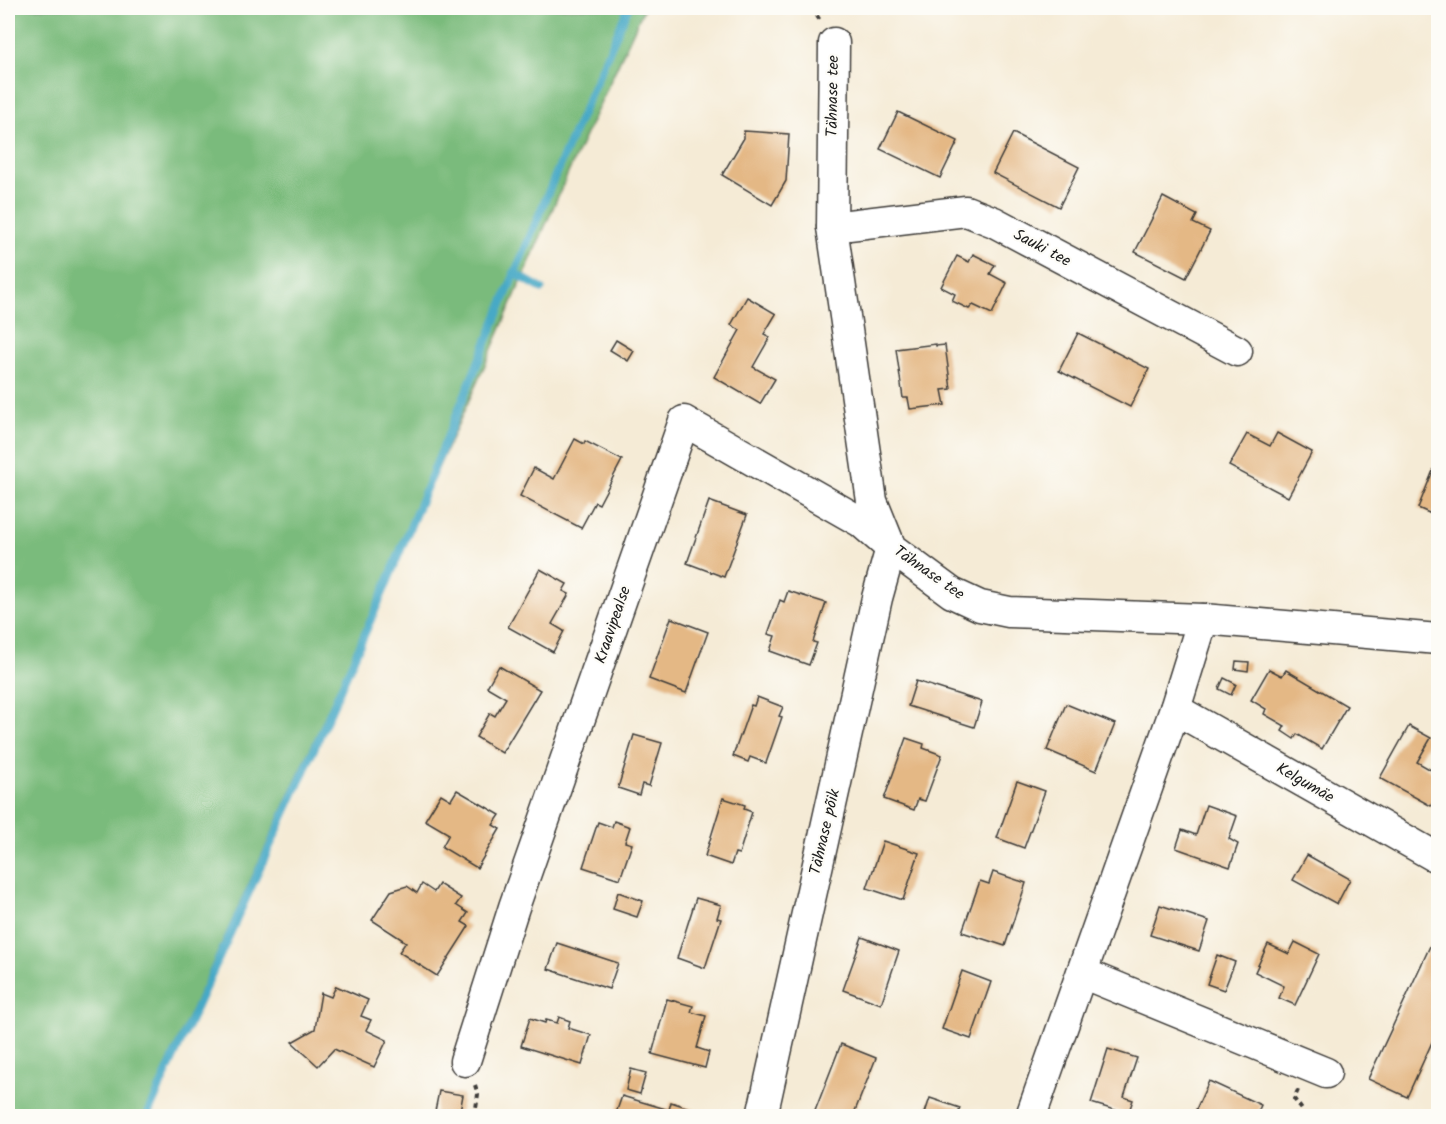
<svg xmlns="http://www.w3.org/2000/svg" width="1446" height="1124" font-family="Kalam,sans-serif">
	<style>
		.forest { fill: #7abb7c; stroke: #4b6c4c; stroke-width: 1.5 }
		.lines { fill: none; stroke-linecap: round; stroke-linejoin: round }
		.stream { stroke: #47a9c6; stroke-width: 8 }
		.building { fill: #e4b885 }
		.minor-casing { stroke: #3d3b38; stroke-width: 33 }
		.path { stroke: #3d3b38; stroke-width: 4; stroke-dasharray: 4.5 4.5; stroke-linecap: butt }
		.minor { stroke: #fff; stroke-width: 30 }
		.labels { text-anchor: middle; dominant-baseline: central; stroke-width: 4.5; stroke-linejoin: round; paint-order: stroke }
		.street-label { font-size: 16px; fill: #1c1c1c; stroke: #fdfcf7 }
	</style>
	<rect width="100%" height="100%" fill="#fdfcf7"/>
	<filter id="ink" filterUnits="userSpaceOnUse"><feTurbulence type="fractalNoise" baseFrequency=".0167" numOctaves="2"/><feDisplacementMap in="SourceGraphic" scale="12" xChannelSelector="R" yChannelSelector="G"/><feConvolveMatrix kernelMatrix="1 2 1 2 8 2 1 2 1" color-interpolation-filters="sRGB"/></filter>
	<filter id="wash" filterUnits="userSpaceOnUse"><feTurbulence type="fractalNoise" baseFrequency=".008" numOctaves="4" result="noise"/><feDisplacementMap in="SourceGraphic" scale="24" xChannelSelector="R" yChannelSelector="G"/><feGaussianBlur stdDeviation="1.35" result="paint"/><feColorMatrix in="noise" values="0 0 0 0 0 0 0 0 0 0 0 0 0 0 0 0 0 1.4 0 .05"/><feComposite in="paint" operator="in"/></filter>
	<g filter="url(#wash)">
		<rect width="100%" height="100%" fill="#f5ebd6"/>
		<!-- forest -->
		<path class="forest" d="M8,8H644L569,171L484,367L170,1058L146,1116H8Z"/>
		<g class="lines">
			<!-- stream -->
			<g class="stream">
				<path d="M514,273L542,289"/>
				<path d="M147,1116L307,765L385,588L557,171L628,8"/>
			</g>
		</g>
		<g id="blocks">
			<!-- building -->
			<g class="building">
				<path d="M898,112L958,141L940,178L880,149Z"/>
				<path d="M744,131L789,134L786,181L772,205L722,175L744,138Z"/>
				<path d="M1013,133L1079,167L1059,207L993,173Z"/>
				<path d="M1163,197L1197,215L1193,223L1210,231L1186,278L1135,252Z"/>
				<path d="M973,254L995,265L990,274L1007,283L992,314L973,305L969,309L952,301L955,294L941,287L957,256L969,262Z"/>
				<path d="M747,297L776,314L764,334L770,337L753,367L775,379L760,404L714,377L740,330L731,325Z"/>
				<path d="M1078,333L1149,369L1130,407L1059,371Z"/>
				<path d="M616,340L634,351L628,361L610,350Z"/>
				<path d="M936,344V346L945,345L951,389L942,390L945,405L910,409L908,398H903L896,349Z"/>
				<path d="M1277,433L1312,452L1288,497L1229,466L1247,434L1270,446Z"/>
				<path d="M575,439L584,444L585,441L622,460L599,504L595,502L581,528L520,496L534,468L554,479Z"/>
				<path d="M1438,458V517L1418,508Z"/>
				<path d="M709,501L747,515L724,577L687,563Z"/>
				<path d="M540,569L567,584L563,591L569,594L552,624L564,631L553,652L508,627Z"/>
				<path d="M788,591L826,603L813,642L817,643L809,665L770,651L775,636L768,634L780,600L784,602Z"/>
				<path d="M671,618L708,632L686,693L649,679Z"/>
				<path d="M1236,661L1249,662L1248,671L1235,669Z"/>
				<path d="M499,666L540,690L502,753L476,737L490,713L495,716L506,698L487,687Z"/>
				<path d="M1269,669L1282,676L1286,670L1347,706L1322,749L1297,734L1294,739L1282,731L1285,726L1264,714L1266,709L1251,700Z"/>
				<path d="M1224,678L1236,684L1231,695L1219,689Z"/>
				<path d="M916,681L982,702L974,727L908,706Z"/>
				<path d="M757,697L783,707L779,716L782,717L766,763L750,757L748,762L733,756L751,705L754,706Z"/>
				<path d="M1066,704L1115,724L1096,771L1047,750Z"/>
				<path d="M1409,726L1431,738L1417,762L1438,774V793L1431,806L1380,778Z"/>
				<path d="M634,735L662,743L649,786L642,784L639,795L618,788Z"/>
				<path d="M906,738L924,744L923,748L942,755L925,801L918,799L914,810L884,799Z"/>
				<path d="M1017,781L1045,791L1024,848L997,838Z"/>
				<path d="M457,790L500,815L493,825L500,829L477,868L442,847L449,834L425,820L441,794L451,800Z"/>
				<path d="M723,798L745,805L744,809L752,812L739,854L735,853L731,865L705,856Z"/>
				<path d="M1206,805L1237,816L1229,839L1238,844L1230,867L1176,848L1182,830L1196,835Z"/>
				<path d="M614,821L630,827L625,842L632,844L620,879L583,867L598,822L612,827Z"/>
				<path d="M883,841L919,853L903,900L867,888Z"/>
				<path d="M1307,855L1350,879L1337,904L1293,880Z"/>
				<path d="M993,872L1026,883L1005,946L962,932L980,881L989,884Z"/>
				<path d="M422,884L434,892L439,884L461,898L456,905L468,913L462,922L469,926L437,976L399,952L406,942L372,920L391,891L407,886L417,893Z"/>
				<path d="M618,892L643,901L637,917L613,909Z"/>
				<path d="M696,898L721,905L717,918L721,919L705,968L677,958Z"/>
				<path d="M1160,905L1209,921L1199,951L1150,935Z"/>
				<path d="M1438,929V1029L1407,1097L1368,1079Z"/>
				<path d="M862,937L899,951L881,1004L843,990Z"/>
				<path d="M1295,942L1319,954L1295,1005L1279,998L1284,986L1255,972L1268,944L1289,954Z"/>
				<path d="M557,943L618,963L609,989L548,969Z"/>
				<path d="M1217,955L1235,962L1224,990L1207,984Z"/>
				<path d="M962,971L991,982L971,1039L942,1029Z"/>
				<path d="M336,986L368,1000L361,1016L371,1020L366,1030L387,1040L374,1067L334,1049L318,1066L292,1042L315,1029L321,993L331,997Z"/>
				<path d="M667,999L693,1006L691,1012L706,1016L697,1048L709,1052L705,1068L652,1054Z"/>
				<path d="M559,1017L570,1021L568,1028L591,1035L582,1065L521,1046L530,1018L545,1023L546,1020L557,1023Z"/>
				<path d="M841,1044L876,1058L853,1116H813Z"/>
				<path d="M1108,1049L1137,1058L1124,1097L1133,1100L1128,1114L1091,1103Z"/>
				<path d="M631,1069L646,1073L640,1094L626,1090Z"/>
				<path d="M1209,1081L1261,1105L1256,1116H1193Z"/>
				<path d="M439,1091L463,1095L459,1116H434Z"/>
				<path d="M622,1096L669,1110L671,1102L701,1112L699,1116H615Z"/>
				<path d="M930,1098L960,1108L958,1115L962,1116H924Z"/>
			</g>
		</g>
	</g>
	<g filter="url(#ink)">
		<use href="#blocks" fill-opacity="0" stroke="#3d3b38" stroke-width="1.5"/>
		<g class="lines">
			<defs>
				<g id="minor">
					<path d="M834,43L832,227L872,501L891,548L952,593L980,606L1009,612L1203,619L1438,639"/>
					<path d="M832,227L966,211L994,222L1237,351"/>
					<path d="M1175,709L1434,856"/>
					<path d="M1082,973L1326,1073"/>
					<path d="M465,1061L514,907L684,421L861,522L891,548L877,598L762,1116"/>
					<path d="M1031,1116L1175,709L1203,619"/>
				</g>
			</defs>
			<!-- minor casing -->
			<use href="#minor" class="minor-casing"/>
			<!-- path -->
			<g class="path">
				<path d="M812,8L821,22"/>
				<path d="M475,1085L478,1094L475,1116"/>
				<path d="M1298,1090L1294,1099L1303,1111"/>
			</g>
			<!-- minor -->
			<use href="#minor" class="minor"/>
		</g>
	</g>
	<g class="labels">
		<!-- street labels -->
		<g class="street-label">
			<text transform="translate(833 96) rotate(-89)">Tähnase tee</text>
			<text transform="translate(1042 248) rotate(28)">Sauki tee</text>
			<text transform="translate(929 573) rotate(35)">Tähnase tee</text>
			<text transform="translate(613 625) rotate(-71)">Kraavipealse</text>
			<text transform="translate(1305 783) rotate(30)">Kelgumäe</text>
			<text transform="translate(825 832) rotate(-77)">Tähnase põik</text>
		</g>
	</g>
	<!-- margin -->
	<rect width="1446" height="1124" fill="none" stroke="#fdfcf7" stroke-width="30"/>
</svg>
